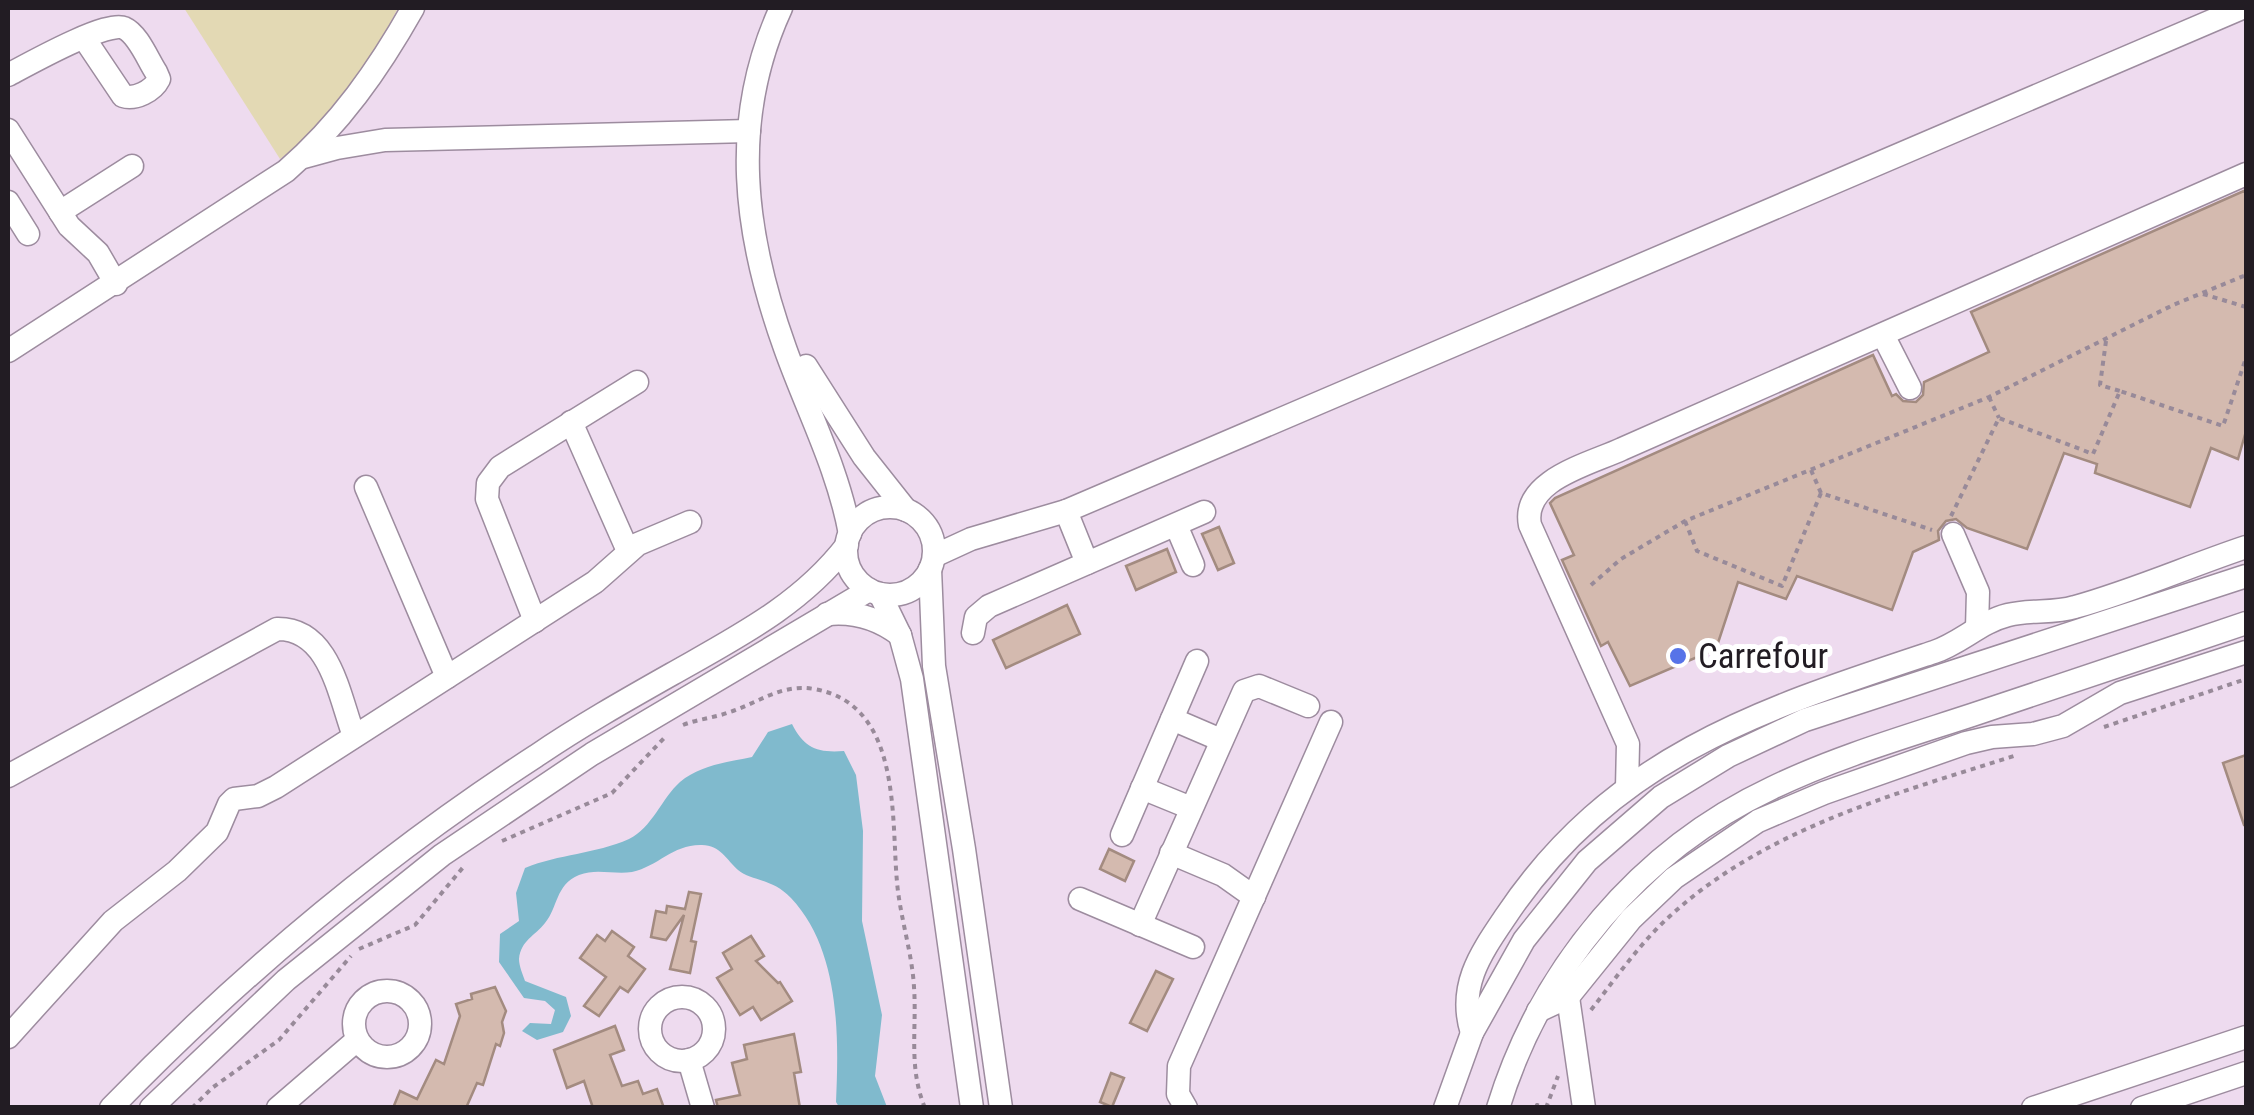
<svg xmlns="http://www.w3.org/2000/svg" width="2254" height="1115" font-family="'Roboto Condensed',sans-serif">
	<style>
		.sand { fill: #e3d9b4 }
		.water { fill: #80bacd }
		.building { fill: #d4baaf; stroke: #a38b80; stroke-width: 2.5 }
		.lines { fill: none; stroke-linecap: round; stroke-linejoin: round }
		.minor-casing { stroke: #9d8c9f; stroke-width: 25 }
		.path { stroke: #988a99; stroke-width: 4; stroke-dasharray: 5 5; stroke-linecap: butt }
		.minor { stroke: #fff; stroke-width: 22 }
		.poi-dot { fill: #5773e8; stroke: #fff; stroke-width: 4 }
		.labels { text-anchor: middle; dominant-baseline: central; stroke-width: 10; stroke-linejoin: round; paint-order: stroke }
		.poi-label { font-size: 35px; fill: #221c23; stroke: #fff; text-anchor: start }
	</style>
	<rect width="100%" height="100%" fill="#eedbef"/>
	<!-- sand -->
	<path class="sand" d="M184,8H398C368,66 334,119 280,159Z"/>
	<!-- water -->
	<path class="water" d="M792,724C804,748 817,753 844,751L856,775L863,831L862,921L882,1015L875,1076L887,1107H839L836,1102C839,1036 840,950 791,898C772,878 751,881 738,870C727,860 720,845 702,845C673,844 659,866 632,872C614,875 597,868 579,875C555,885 558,908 545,923C535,936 521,940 519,959C519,966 523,975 525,981L566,997L571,1016L563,1032L537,1040L522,1031L530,1023L551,1024L555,1010L545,1001L524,998L499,962L500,934L519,921L516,893L525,868C559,854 595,854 629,839C652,828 662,798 680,782C700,765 728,762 752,757L768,732Z"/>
	<!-- building -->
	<g class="building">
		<path d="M2246,190V431L2238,459L2211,448L2190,507L2095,473L2097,464L2064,453L2027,549L1967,528L1956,519L1946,521L1938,531L1939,540L1913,552L1892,610L1797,576L1786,599L1738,582L1716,649L1630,686L1608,642L1601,646L1562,560L1574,555L1550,503L1555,498L1873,355L1892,396L1896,394L1903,401L1916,402L1923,395L1924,382L1989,352L1971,312Z"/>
		<path d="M1219,527L1234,563L1218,570L1202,534Z"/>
		<path d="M1167,549L1176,572L1136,590L1126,566Z"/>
		<path d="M1067,605L1080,634L1006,668L993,640Z"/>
		<path d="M2246,755V825H2244L2223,763Z"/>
		<path d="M1109,849L1134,861L1125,881L1100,869Z"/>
		<path d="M689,892L701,894L691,941L696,942L690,973L670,969L684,915L666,940L651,937L656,911L666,913L667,906L685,909Z"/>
		<path d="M612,931L634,947L628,956L645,969L628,992L620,987L599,1016L584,1006L606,977L580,958L597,935L605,941Z"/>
		<path d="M751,936L764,956L756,961L778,983L780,982L792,1001L761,1020L753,1007L740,1015L717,978L732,969L723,953Z"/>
		<path d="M1156,971L1173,979L1147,1031L1130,1023Z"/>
		<path d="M495,987L506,1011L502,1022L504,1033L500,1046L496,1044L483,1085L477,1083L466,1108H393L400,1091L417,1099L436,1060L444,1064L460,1016L456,1004L472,999L471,994Z"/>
		<path d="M615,1026L624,1050L610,1055L622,1086L638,1081L643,1094L657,1089L664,1108H593L584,1081L567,1088L554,1050Z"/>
		<path d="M794,1034L801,1072L794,1073L800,1108H718L716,1100L740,1095L732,1063L747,1059L744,1045Z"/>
		<path d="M1111,1073L1124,1078L1112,1107L1100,1102Z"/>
	</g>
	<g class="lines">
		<defs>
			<g id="minor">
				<path d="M781,8C729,121 744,234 785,348C807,410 838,468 850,534"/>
				<path d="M8,75C27,65 107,20 124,28C138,34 148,60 156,72L159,79C153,91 135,100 123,96L84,38"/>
				<path d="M8,130L69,226L98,253L116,284"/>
				<path d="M304,157L337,148L385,140L749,131"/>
				<path d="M8,202L28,234"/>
				<path d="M60,212L132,166"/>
				<path d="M1883,335L1910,388"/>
				<path d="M8,351L286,171C340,124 378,70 413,8"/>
				<path d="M806,366L864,457L906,510"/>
				<path d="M571,422L628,551"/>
				<path d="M366,487L447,677"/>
				<circle cx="890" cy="551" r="44"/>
				<path d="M1066,511L1087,563"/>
				<path d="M1176,525L1193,565"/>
				<path d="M1953,534L1978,592L1977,628"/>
				<path d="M934,556L971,539L1066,511L2242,8"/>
				<path d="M930,569L934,666L964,849L1001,1108"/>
				<path d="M880,594L900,635L912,679L972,1108"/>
				<path d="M827,614C855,611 878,618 900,635"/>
				<path d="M535,621L487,499L488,483L500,467L637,382"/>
				<path d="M973,633L976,617L989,606L1204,512"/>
				<path d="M1172,719L1221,740"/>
				<path d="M8,776L277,629C330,628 339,696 354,736"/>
				<path d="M1142,788L1191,808"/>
				<path d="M1627,788L1628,744L1530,525C1521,480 1590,464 1622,449L2246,174"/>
				<path d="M1122,835L1197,661"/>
				<path d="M1171,853L1223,875L1254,897"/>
				<path d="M1080,899L1193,947"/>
				<path d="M1140,925L1244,691L1259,686L1308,706"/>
				<circle cx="387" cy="1024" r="33"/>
				<path d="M1568,997L1584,1108"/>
				<circle cx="682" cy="1029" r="32"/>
				<path d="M1538,1011L1568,997L1631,919L1674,878L1758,821L1824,793L1966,743L1992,737L2033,734L2063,726L2120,693L2246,652"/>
				<path d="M1472,1033C1457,986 1481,953 1506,916C1613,756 1762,709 1934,652C1961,643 1980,622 2008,615C2030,609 2053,614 2075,607C2133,591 2189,566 2246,547"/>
				<path d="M8,1037L113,921L177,871L217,832L229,804L234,799L258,796L276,787L595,582L638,544L690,522"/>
				<path d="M689,1060L703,1108"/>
				<path d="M111,1108C239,976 382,856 536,756C580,726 626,700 672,674C737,637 801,605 847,545"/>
				<path d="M151,1108L286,980L442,855L592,754L869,590"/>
				<path d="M278,1108L357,1040"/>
				<path d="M1186,1108L1178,1094L1179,1066L1331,722"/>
				<path d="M1445,1108L1472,1033L1524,940L1587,861L1661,797L1728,756L1805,720L2246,576"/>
				<path d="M1498,1108C1541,968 1640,850 1772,788C1836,757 1905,737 1972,715C2064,684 2155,654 2246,623"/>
				<path d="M2033,1108L2246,1037"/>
				<path d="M2142,1108L2246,1073"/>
			</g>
		</defs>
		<!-- minor casing -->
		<use href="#minor" class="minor-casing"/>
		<!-- path -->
		<g class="path">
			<path d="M2203,294L2246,307"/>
			<path d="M2106,341L2100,385L2120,391"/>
			<path d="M1989,397L1999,418"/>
			<path d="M1811,470L1821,493"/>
			<path d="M1951,516L1999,418L2093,454L2120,391L2223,426L2246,358"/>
			<path d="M1685,521L1697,551L1782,586L1821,493L1932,530"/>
			<path d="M1591,585L1621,559L1685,521L1989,397L2173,305L2246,275"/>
			<path d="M683,725C698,719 713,718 727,713C757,704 781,683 814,689C902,704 891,817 897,882C900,917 912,952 914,987C917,1029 908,1067 925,1108"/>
			<path d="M2104,727L2246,679"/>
			<path d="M502,841L612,793L667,735"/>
			<path d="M359,949L415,925L465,865"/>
			<path d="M1591,1010C1616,978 1640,943 1670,916C1765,829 1894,794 2014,756"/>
			<path d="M192,1108L212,1088L279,1040L351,956"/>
			<path d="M1536,1108L1537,1105L1546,1108"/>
			<path d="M1546,1108L1558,1076"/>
		</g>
		<!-- minor -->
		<use href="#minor" class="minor"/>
	</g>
	<!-- markers -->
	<circle class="poi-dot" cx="1678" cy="656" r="10"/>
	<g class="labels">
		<!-- poi labels -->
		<g class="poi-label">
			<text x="1698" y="656">Carrefour</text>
		</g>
	</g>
	<!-- border -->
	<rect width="2254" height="1115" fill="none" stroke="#221c23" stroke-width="20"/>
</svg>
